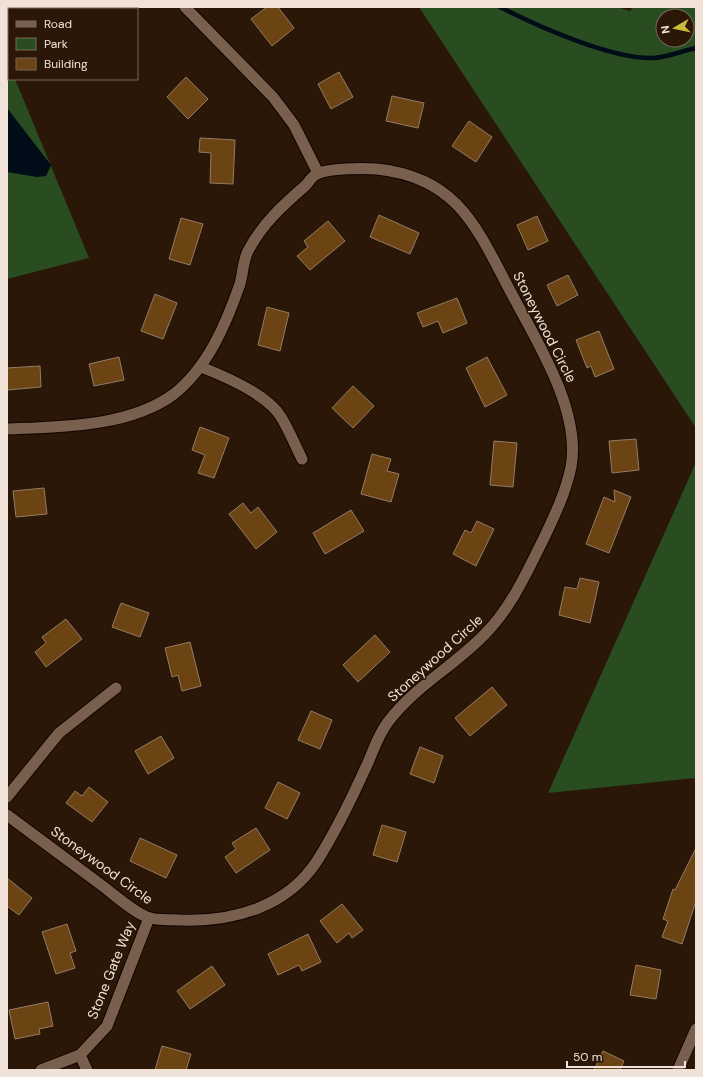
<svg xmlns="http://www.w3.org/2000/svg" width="703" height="1077" font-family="'DM Sans',sans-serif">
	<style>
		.green { fill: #294c20; fill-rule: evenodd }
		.water { fill: #000c17 }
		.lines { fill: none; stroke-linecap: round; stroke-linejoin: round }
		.stream { stroke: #000c17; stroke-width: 4.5 }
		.building { fill: #6c4313; stroke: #937c66 }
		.minor-casing { stroke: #130300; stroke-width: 13 }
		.minor { stroke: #79604e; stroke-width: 11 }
		.labels { text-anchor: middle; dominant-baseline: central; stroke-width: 3; stroke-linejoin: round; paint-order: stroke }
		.street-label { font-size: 14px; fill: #f1e2d8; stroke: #2b1707 }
	</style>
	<rect width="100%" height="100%" fill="#2b1707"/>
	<!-- green -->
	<g class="green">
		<path d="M419,7H617L630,11L633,7H696V428ZM663,16H687V40H663Z"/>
		<path d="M7,60L9,65V79H15L89,258L7,279Z"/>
		<path d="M696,462V778L548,793L677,505Z"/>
	</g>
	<!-- water -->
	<path class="water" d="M7,108L51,165L46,176L37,177L7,172Z"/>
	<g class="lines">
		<!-- stream -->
		<path class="stream" d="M500,7C537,26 613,60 654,58C668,57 682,51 696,48"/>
	</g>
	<!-- building -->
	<g class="building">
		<path d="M267,7H278L294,28L272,46L251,19Z"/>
		<path d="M339,72L353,97L331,109L318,84Z"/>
		<path d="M186,77L208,99L188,119L167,97Z"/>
		<path d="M392,96L424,103L418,128L386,121Z"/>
		<path d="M469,121L492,137L476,162L452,146Z"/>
		<path d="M200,138L235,140L233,184L210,183L211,153L199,152Z"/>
		<path d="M379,215L419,233L410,254L370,237Z"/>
		<path d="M537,216L548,241L528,250L517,225Z"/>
		<path d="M181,218L203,224L190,265L169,259Z"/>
		<path d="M328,221L345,241L310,270L297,256L308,247L304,241Z"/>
		<path d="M568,275L578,295L557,306L547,285Z"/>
		<path d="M155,294L177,303L163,339L141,331Z"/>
		<path d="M457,298L467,323L443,333L438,321L423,327L417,313Z"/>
		<path d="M267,307L289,313L280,351L258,345Z"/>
		<path d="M599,331L614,369L595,377L591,366L587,368L576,340Z"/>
		<path d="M119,357L124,380L94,386L89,364Z"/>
		<path d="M487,357L507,395L485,407L466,368Z"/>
		<path d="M40,366L41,387L7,390V368Z"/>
		<path d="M353,386L374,406L353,428L332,408Z"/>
		<path d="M200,427L229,438L214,478L198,473L205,455L192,450Z"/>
		<path d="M636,439L639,470L612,473L609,441Z"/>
		<path d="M494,441L517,443L513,487L490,485Z"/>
		<path d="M372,454L391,459L387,471L399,474L391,502L361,494Z"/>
		<path d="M44,488L47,514L16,517L13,491Z"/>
		<path d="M614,490L631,497L609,553L586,544L604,497L615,502Z"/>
		<path d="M243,503L251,513L258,507L277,532L256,549L229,514Z"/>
		<path d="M351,510L364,531L325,554L313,533Z"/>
		<path d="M477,521L494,529L476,566L453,554L465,530L471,533Z"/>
		<path d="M580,578L599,582L590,623L559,615L565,587L577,589Z"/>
		<path d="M121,603L149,613L140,637L112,627Z"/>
		<path d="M66,619L82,639L46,667L35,652L46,643L42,637Z"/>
		<path d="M375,635L390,652L358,682L343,665Z"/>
		<path d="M190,642L201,686L182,691L178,675L172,677L165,648Z"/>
		<path d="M492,687L507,705L470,736L455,718Z"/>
		<path d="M311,711L332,720L320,749L298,740Z"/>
		<path d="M161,736L174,758L148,774L135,751Z"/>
		<path d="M420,747L443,756L434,783L410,774Z"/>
		<path d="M278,782L300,793L287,819L265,808Z"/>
		<path d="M89,787L108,802L92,822L66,803L75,791L82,796Z"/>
		<path d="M382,825L406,832L397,862L373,855Z"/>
		<path d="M256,828L270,850L236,873L225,857L236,849L232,843Z"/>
		<path d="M140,838L177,855L166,878L130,861Z"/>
		<path d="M696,848V901L682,944L662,937L668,921L663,919L673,889L675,890Z"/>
		<path d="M7,878L32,898L19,915L7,906Z"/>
		<path d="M342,904L363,930L352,938L349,933L337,943L320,921Z"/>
		<path d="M67,924L76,951L70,953L75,968L56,974L42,932Z"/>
		<path d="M308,934L321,962L302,971L299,965L278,975L268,954Z"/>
		<path d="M636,965L661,970L656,999L630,995Z"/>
		<path d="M212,966L225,985L190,1009L177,991Z"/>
		<path d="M48,1002L53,1026L39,1029L40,1034L15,1039L9,1010Z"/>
		<path d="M162,1046L191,1054L186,1070H155Z"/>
		<path d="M603,1051L624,1061L620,1070H594Z"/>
	</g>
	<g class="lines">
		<defs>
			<g id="minor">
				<path d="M185,7L273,97L294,125L318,173"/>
				<path d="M201,367C224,376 268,395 281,417C289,430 295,445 302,459"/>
				<path d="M7,429C60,427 130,427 174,394C208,367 226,324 240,284C243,273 243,261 248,251C262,224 283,205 305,186C309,182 312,176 317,174C328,168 364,168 377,169C453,177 474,221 506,283C532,334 582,408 571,467C566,492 554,517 543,540C526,574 511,608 484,635C454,666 414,687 388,722C377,736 373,753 365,769C351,800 336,831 317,861C287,907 233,922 181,920C171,919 156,921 147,917C132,911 117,897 104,887C72,863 39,839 7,815"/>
				<path d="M7,797L59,733L116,688"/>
				<path d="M80,1055L87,1070"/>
				<path d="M41,1070L80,1055L107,1026L149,918"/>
				<path d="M678,1070L696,1029"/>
			</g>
		</defs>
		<!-- minor casing -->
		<use href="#minor" class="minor-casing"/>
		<!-- minor -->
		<use href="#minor" class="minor"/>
	</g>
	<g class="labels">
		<!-- street labels -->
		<g class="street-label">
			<text transform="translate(545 327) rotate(63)">Stoneywood Circle</text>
			<text transform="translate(435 658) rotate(-42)">Stoneywood Circle</text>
			<text transform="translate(102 865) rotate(36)">Stoneywood Circle</text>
			<text transform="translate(111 970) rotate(-68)">Stone Gate Way</text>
		</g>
	</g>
	<!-- border -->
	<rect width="703" height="1077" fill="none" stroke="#f1e2d8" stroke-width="16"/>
	<!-- legend -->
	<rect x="8" y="8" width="130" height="72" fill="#2b1707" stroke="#7a685b"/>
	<rect x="16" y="21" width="20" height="6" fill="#79604e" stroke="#7a685b"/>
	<text x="44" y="28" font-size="12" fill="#f1e2d8">Road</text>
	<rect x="16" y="38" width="20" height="12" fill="#294c20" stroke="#7a685b"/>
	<text x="44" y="48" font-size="12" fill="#f1e2d8">Park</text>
	<rect x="16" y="58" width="20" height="12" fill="#6c4313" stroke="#7a685b"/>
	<text x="44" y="68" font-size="12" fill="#f1e2d8">Building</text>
	<!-- north arrow -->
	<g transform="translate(675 28) rotate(261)"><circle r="19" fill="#2b1707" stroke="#7a685b"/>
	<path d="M0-3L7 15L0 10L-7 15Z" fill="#cbba39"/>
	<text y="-6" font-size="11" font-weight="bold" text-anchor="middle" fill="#f1e2d8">N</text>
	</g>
	<!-- scale -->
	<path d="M567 1061v6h118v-6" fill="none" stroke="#f1e2d8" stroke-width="2"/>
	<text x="573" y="1061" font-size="12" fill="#f1e2d8" stroke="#2b1707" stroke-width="3" paint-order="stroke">50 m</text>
</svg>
